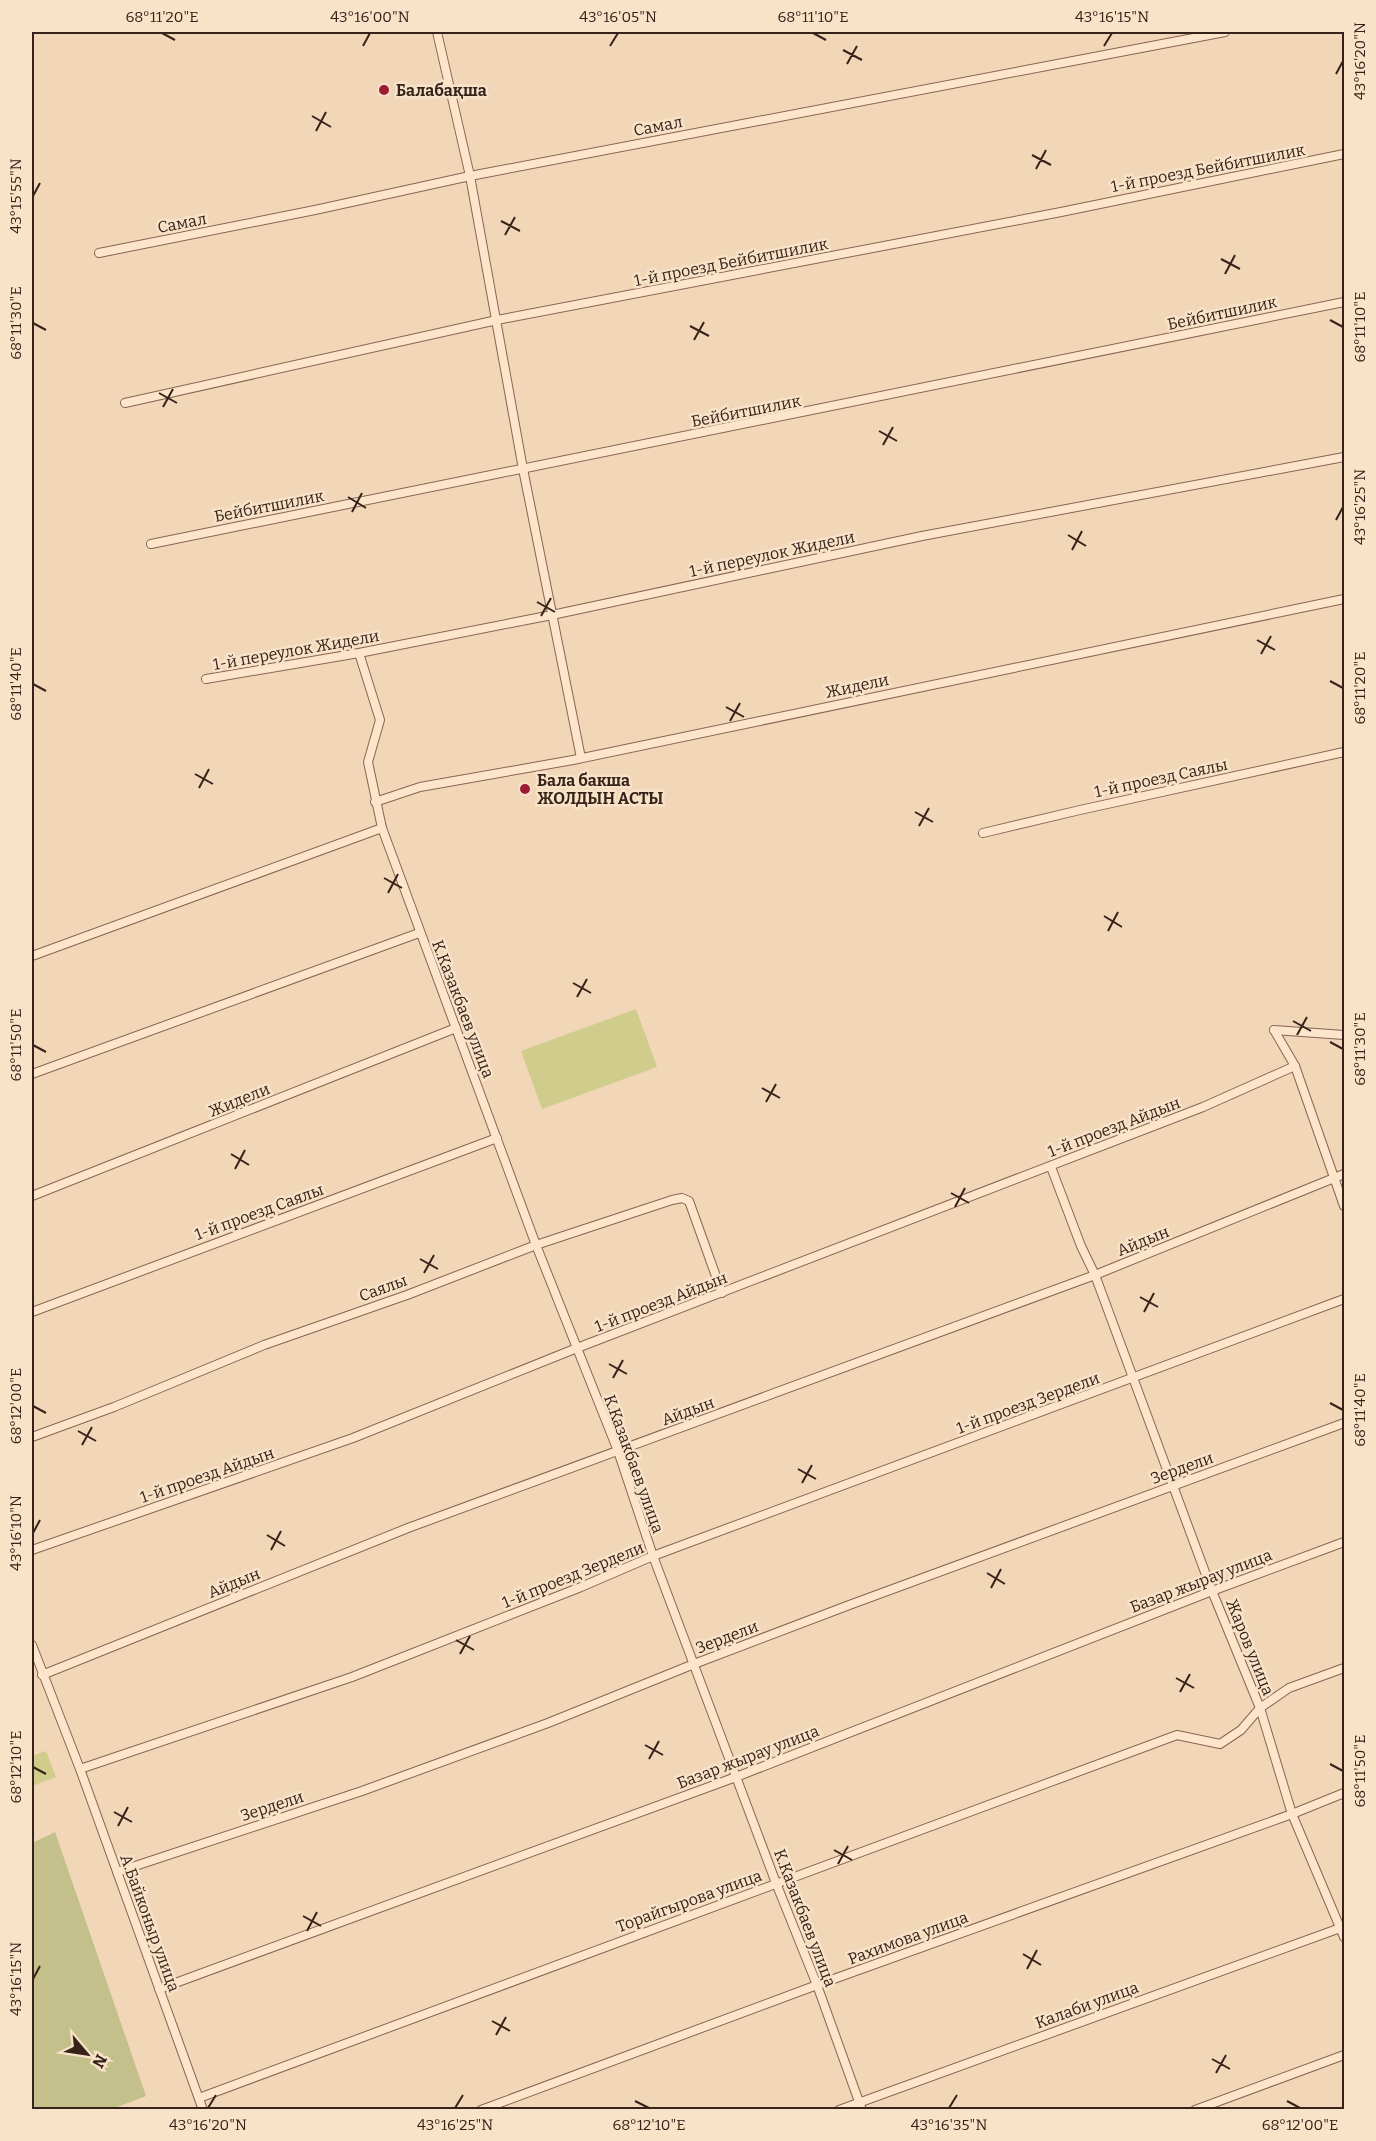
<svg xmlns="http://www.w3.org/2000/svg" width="1376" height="2141" font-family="Bitter,serif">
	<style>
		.green { fill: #d0cc8c }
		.cemetery { fill: #c3c08c }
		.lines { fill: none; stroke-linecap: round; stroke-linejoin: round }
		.minor-casing { stroke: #896552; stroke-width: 10 }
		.minor { stroke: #fce5cb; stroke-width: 8 }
		.ticks { fill: none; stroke: #362219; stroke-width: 2 }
		.poi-dot { fill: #9d1c34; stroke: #f8e2c8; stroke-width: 2 }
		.labels { text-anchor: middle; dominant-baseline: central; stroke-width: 5; stroke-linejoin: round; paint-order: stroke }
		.poi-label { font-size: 16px; font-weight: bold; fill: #362219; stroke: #f8e2c8; text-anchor: start }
		.street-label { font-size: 16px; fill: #362219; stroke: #f8e2c8 }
		.neatline { fill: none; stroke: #362219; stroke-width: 2 }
		.ticks-label { font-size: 15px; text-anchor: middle; fill: #362219 }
	</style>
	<rect width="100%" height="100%" fill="#f2d6b8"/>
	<!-- green -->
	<g class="green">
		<path d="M636,1009L657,1067L542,1109L521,1051Z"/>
		<path d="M46,1751L56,1777L32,1786V1756Z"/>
	</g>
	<!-- cemetery -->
	<path class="cemetery" d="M55,1832L146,2096L112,2109H32V1843Z"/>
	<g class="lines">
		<defs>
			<g id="minor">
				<path d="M437,32L470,176L523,469L581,758"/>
				<path d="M99,253L315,210L470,176L1225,32"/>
				<path d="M125,403L497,320L1061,212L1344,154"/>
				<path d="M151,544L1344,302"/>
				<path d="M359,653L380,720L368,762L382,828L536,1245L618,1451L653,1556L776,1883L817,1985L862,2110"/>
				<path d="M206,679L359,653L552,615L922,536L1344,457"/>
				<path d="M375,802L420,787L573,760L1344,599"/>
				<path d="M983,833L1080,810L1344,752"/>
				<path d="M32,956L382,828"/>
				<path d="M1274,1030L1295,1066L1344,1206"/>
				<path d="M1274,1030L1344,1035"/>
				<path d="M32,1074L419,933"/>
				<path d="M1051,1167L1081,1246L1095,1275L1212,1591L1260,1708L1292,1814L1344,1937"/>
				<path d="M32,1196L456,1028"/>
				<path d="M32,1312L497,1138"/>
				<path d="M32,1437L114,1407L264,1345L407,1295L536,1245L672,1200L682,1198L689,1201L722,1293"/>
				<path d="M32,1550L353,1438L577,1348L1203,1107L1295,1066"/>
				<path d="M32,1645L80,1769L203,2110"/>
				<path d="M42,1675L408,1528L1095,1275L1344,1174"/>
				<path d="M80,1769L352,1677L581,1587L653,1556L1344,1299"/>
				<path d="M117,1872L362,1791L548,1723L694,1664L852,1604L1344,1423"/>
				<path d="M159,1989L736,1777L1212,1591L1344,1542"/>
				<path d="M199,2098L1177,1735L1220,1744L1241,1730L1260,1708L1289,1688L1344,1668"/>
				<path d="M481,2110L817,1985L1292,1814L1344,1793"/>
				<path d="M839,2110L1343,1927"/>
				<path d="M1195,2110L1344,2055"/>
			</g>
		</defs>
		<!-- minor casing -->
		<use href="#minor" class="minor-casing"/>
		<!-- minor -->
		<use href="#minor" class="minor"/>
	</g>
	<!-- ticks -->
	<path class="ticks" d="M162,33L175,40M813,33L826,40M363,46L370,33M610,46L618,33M1104,46L1112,33M843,50L862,60M847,64L857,46M1336,74L1343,61M312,116L331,127M316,131L326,112M1032,155L1051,165M1036,169L1046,150M33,196L40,183M501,221L520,231M505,235L515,217M1221,259L1240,269M1225,274L1235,255M1330,320L1343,327M33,323L46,330M690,326L709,336M694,340L704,322M159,393L177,403M163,407L173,389M879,431L897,441M883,445L893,427M348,497L366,508M352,512L362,493M1336,520L1343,507M1068,535L1086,546M1072,550L1082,531M537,602L555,612M541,616L551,598M1257,640L1275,650M1261,654L1271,636M1330,681L1343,688M33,684L46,691M726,707L744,717M730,721L740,703M195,774L213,784M199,788L209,769M915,812L933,822M919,826L929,808M384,878L402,888M388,893L398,874M1104,916L1122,927M1108,931L1118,912M573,983L591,993M577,997L587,979M1293,1021L1311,1031M1297,1035L1307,1017M1330,1042L1343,1049M33,1045L46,1052M762,1088L780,1098M766,1102L776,1084M231,1154L249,1165M235,1169L245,1150M951,1193L969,1203M955,1207L965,1188M420,1259L438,1269M424,1273L434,1255M1140,1297L1158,1307M1144,1312L1154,1293M609,1364L627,1374M613,1378L623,1360M1330,1403L1343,1410M33,1406L46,1413M78,1431L96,1441M82,1445L92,1427M798,1469L816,1479M802,1483L812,1465M33,1533L40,1520M267,1535L285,1546M271,1550L281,1531M987,1573L1005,1584M991,1588L1001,1569M456,1640L474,1650M460,1654L470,1636M1176,1678L1194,1688M1180,1692L1190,1674M645,1745L663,1755M649,1759L659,1741M1330,1764L1343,1771M33,1767L46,1774M114,1812L132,1822M118,1826L128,1807M834,1850L852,1860M838,1864L848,1846M303,1916L321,1926M307,1931L317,1912M1023,1954L1041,1965M1027,1969L1037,1950M33,1979L40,1966M492,2021L510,2031M496,2035L506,2017M1212,2059L1230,2069M1216,2073L1226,2055M635,2101L649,2108M1287,2101L1300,2108M208,2108L216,2095M455,2108L463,2095M949,2108L957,2095"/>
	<!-- markers -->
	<g class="poi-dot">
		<circle cx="384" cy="90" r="6"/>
		<circle cx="525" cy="789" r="6"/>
	</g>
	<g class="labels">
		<!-- poi labels -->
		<g class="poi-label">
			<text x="396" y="90">Балабақша</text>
			<text x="537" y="780">Бала бакша<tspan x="537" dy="18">ЖОЛДЫН АСТЫ</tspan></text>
		</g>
		<!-- street labels -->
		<g class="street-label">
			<text transform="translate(658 126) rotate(-11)">Самал</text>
			<text transform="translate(1208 168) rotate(-11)">1-й проезд Бейбитшилик</text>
			<text transform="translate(182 223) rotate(-11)">Самал</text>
			<text transform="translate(731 262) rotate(-11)">1-й проезд Бейбитшилик</text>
			<text transform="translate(1222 313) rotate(-12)">Бейбитшилик</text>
			<text transform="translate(746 411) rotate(-11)">Бейбитшилик</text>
			<text transform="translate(269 506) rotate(-11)">Бейбитшилик</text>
			<text transform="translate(772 554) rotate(-12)">1-й переулок Жидели</text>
			<text transform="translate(296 650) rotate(-10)">1-й переулок Жидели</text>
			<text transform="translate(857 686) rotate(-12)">Жидели</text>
			<text transform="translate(1161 778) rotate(-12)">1-й проезд Саялы</text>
			<text transform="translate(463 1009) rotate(69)">К.Казакбаев улица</text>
			<text transform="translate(239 1100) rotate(-22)">Жидели</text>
			<text transform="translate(1114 1127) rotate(-21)">1-й проезд Айдын</text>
			<text transform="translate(259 1212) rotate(-20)">1-й проезд Саялы</text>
			<text transform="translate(1143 1241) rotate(-22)">Айдын</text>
			<text transform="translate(383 1288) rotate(-20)">Саялы</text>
			<text transform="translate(661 1302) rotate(-21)">1-й проезд Айдын</text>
			<text transform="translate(1028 1403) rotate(-20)">1-й проезд Зердели</text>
			<text transform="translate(688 1411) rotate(-20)">Айдын</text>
			<text transform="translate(634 1464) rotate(70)">К.Казакбаев улица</text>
			<text transform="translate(1182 1468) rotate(-20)">Зердели</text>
			<text transform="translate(207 1475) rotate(-19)">1-й проезд Айдын</text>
			<text transform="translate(573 1575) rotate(-22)">1-й проезд Зердели</text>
			<text transform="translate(1201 1581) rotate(-21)">Базар жырау улица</text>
			<text transform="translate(234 1583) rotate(-22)">Айдын</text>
			<text transform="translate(727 1637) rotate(-21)">Зердели</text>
			<text transform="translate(1250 1647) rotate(68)">Жаров улица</text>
			<text transform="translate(748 1757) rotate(-21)">Базар жырау улица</text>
			<text transform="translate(272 1806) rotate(-18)">Зердели</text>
			<text transform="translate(689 1901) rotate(-20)">Торайгырова улица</text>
			<text transform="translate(805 1918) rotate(69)">К.Казакбаев улица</text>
			<text transform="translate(150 1923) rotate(70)">А.Байконыр улица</text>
			<text transform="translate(908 1938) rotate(-20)">Рахимова улица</text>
			<text transform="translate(1087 2005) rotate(-20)">Калаби улица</text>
		</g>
	</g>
	<!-- border -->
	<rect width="1376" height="2141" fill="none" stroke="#f8e2c8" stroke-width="66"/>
	<!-- north arrow -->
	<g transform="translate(87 2054) rotate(119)" stroke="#f8e2c8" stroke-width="4.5" paint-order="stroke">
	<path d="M0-4.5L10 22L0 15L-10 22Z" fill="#362219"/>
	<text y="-9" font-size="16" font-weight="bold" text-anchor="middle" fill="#362219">N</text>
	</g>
	<rect x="33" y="33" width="1310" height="2075" class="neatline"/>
	<g class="ticks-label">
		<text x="162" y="22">68°11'20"E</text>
		<text x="370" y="22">43°16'00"N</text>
		<text x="618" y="22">43°16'05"N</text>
		<text x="813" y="22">68°11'10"E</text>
		<text x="1112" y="22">43°16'15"N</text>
		<text transform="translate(1360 61) rotate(-90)" y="5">43°16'20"N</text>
		<text transform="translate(16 196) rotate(-90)" y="5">43°15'55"N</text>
		<text transform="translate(16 323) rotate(-90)" y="5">68°11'30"E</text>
		<text transform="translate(1360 327) rotate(-90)" y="5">68°11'10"E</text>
		<text transform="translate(1360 507) rotate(-90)" y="5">43°16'25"N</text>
		<text transform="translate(16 684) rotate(-90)" y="5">68°11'40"E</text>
		<text transform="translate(1360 688) rotate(-90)" y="5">68°11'20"E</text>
		<text transform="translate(16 1045) rotate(-90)" y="5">68°11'50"E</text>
		<text transform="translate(1360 1049) rotate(-90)" y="5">68°11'30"E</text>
		<text transform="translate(16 1406) rotate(-90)" y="5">68°12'00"E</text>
		<text transform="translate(1360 1410) rotate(-90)" y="5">68°11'40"E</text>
		<text transform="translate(16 1533) rotate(-90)" y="5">43°16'10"N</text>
		<text transform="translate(16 1767) rotate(-90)" y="5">68°12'10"E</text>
		<text transform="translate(1360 1771) rotate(-90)" y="5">68°11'50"E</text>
		<text transform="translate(16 1979) rotate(-90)" y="5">43°16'15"N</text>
		<text x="208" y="2130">43°16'20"N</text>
		<text x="455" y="2130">43°16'25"N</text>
		<text x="649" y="2130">68°12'10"E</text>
		<text x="949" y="2130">43°16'35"N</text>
		<text x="1300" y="2130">68°12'00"E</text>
	</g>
</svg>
